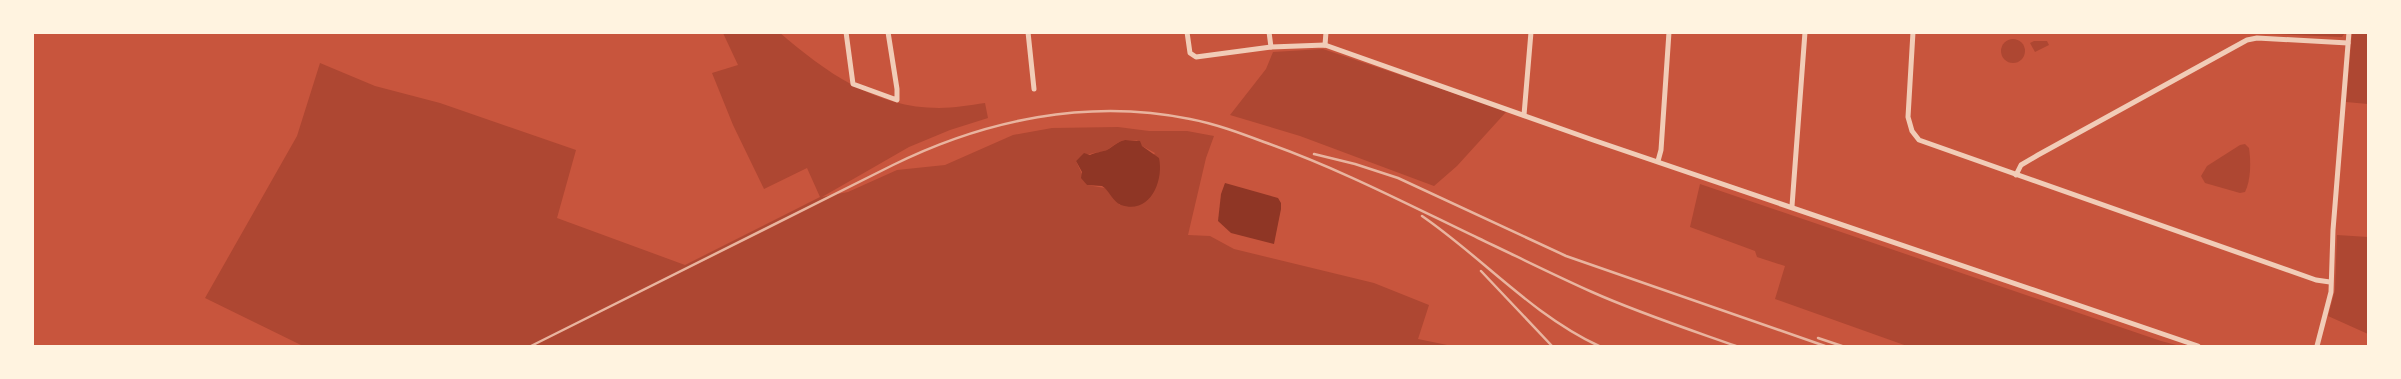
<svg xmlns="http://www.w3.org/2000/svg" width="2401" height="379" font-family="Raleway,sans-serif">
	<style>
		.green { fill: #ae4732; fill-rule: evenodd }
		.water { fill: #8f3625 }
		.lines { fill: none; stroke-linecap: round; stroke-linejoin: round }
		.minor { stroke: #f1ccb7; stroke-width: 5 }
		.rail { stroke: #e9b49f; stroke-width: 2.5 }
	</style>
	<rect width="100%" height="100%" fill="#c8553d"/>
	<!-- green -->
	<g class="green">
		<path d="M779,32C825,72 876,108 939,108C954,108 970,105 985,103L988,118L950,130L909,147L822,197L848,192L897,170L945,165L1013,135L1052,128L1118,127L1149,131H1187L1214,136L1206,158L1188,235L1210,236L1234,249L1374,283L1429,305L1418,339L1452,346H303L205,298L297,136L320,63L375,86L440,103L576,150L557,218L685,265L820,197L807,168L764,189L733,125L712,73L738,65L723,33ZM1125,140H1137L1142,146L1155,153L1120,205L1105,188L1087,185L1076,161C1084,152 1097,154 1107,150C1113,146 1117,142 1125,140Z"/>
		<path d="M2244,33H2345L2342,37Z"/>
		<path d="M2352,33H2368V104L2346,102Z"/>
		<circle cx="2013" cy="51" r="12"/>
		<path d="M2034,41H2047L2049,45L2035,52L2030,43Z"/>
		<path d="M1323,49L1507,111L1457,166L1434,186L1300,136L1230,115L1266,69L1273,52Z"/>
		<path d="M2245,144L2249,148C2251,161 2251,180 2245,192L2240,193L2205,183L2201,176L2207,166L2240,145Z"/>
		<path d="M1700,184L2161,341L2180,346H1907L1775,299L1785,266L1757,257L1755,251L1690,227Z"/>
		<path d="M2337,235L2368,237V334L2328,316L2335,290Z"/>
	</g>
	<!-- water -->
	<g class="water">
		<path d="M1125,140L1140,141L1142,146L1159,158C1164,181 1150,215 1121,205C1113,202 1109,190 1102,186L1087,185L1081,178L1082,172L1076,161L1084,153L1090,155C1094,153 1104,151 1107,150C1114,146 1117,142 1125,140Z"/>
		<path d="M1225,183L1278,198L1281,203V209L1274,244L1231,233L1218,221L1221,194Z"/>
	</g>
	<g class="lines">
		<!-- minor -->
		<g class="minor">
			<path d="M846,32L853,84L897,100V89L888,32"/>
			<path d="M1028,32L1034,89"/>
			<path d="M1187,32L1190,53L1196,57L1271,47L1325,45L1593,140L2198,346"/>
			<path d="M1269,32L1271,47"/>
			<path d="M1913,32L1908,117L1912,131L1919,140L2316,280L2330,282"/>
			<path d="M1325,45L1326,32"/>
			<path d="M1524,115L1531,32"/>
			<path d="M1658,161L1661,150L1669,32"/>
			<path d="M2016,175L2021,165L2038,155L2247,40L2257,38L2348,43"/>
			<path d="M1792,206L1805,32"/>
			<path d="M2317,346L2331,292L2333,230L2349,32"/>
		</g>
		<!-- rail -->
		<g class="rail">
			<path d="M1314,154L1355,164L1398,178L1566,256L1825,346"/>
			<path d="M1422,216C1483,258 1531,314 1599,346"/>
			<path d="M1481,271L1552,346"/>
			<path d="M1818,338L1842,346"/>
			<path d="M531,346L893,165C984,120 1088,98 1190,119C1216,124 1240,133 1264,142C1338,168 1407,204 1478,238C1516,256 1554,275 1592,292C1639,313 1688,329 1736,346"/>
		</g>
	</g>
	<!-- border -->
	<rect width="2401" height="379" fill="none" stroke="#fff3e0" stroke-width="68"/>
</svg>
